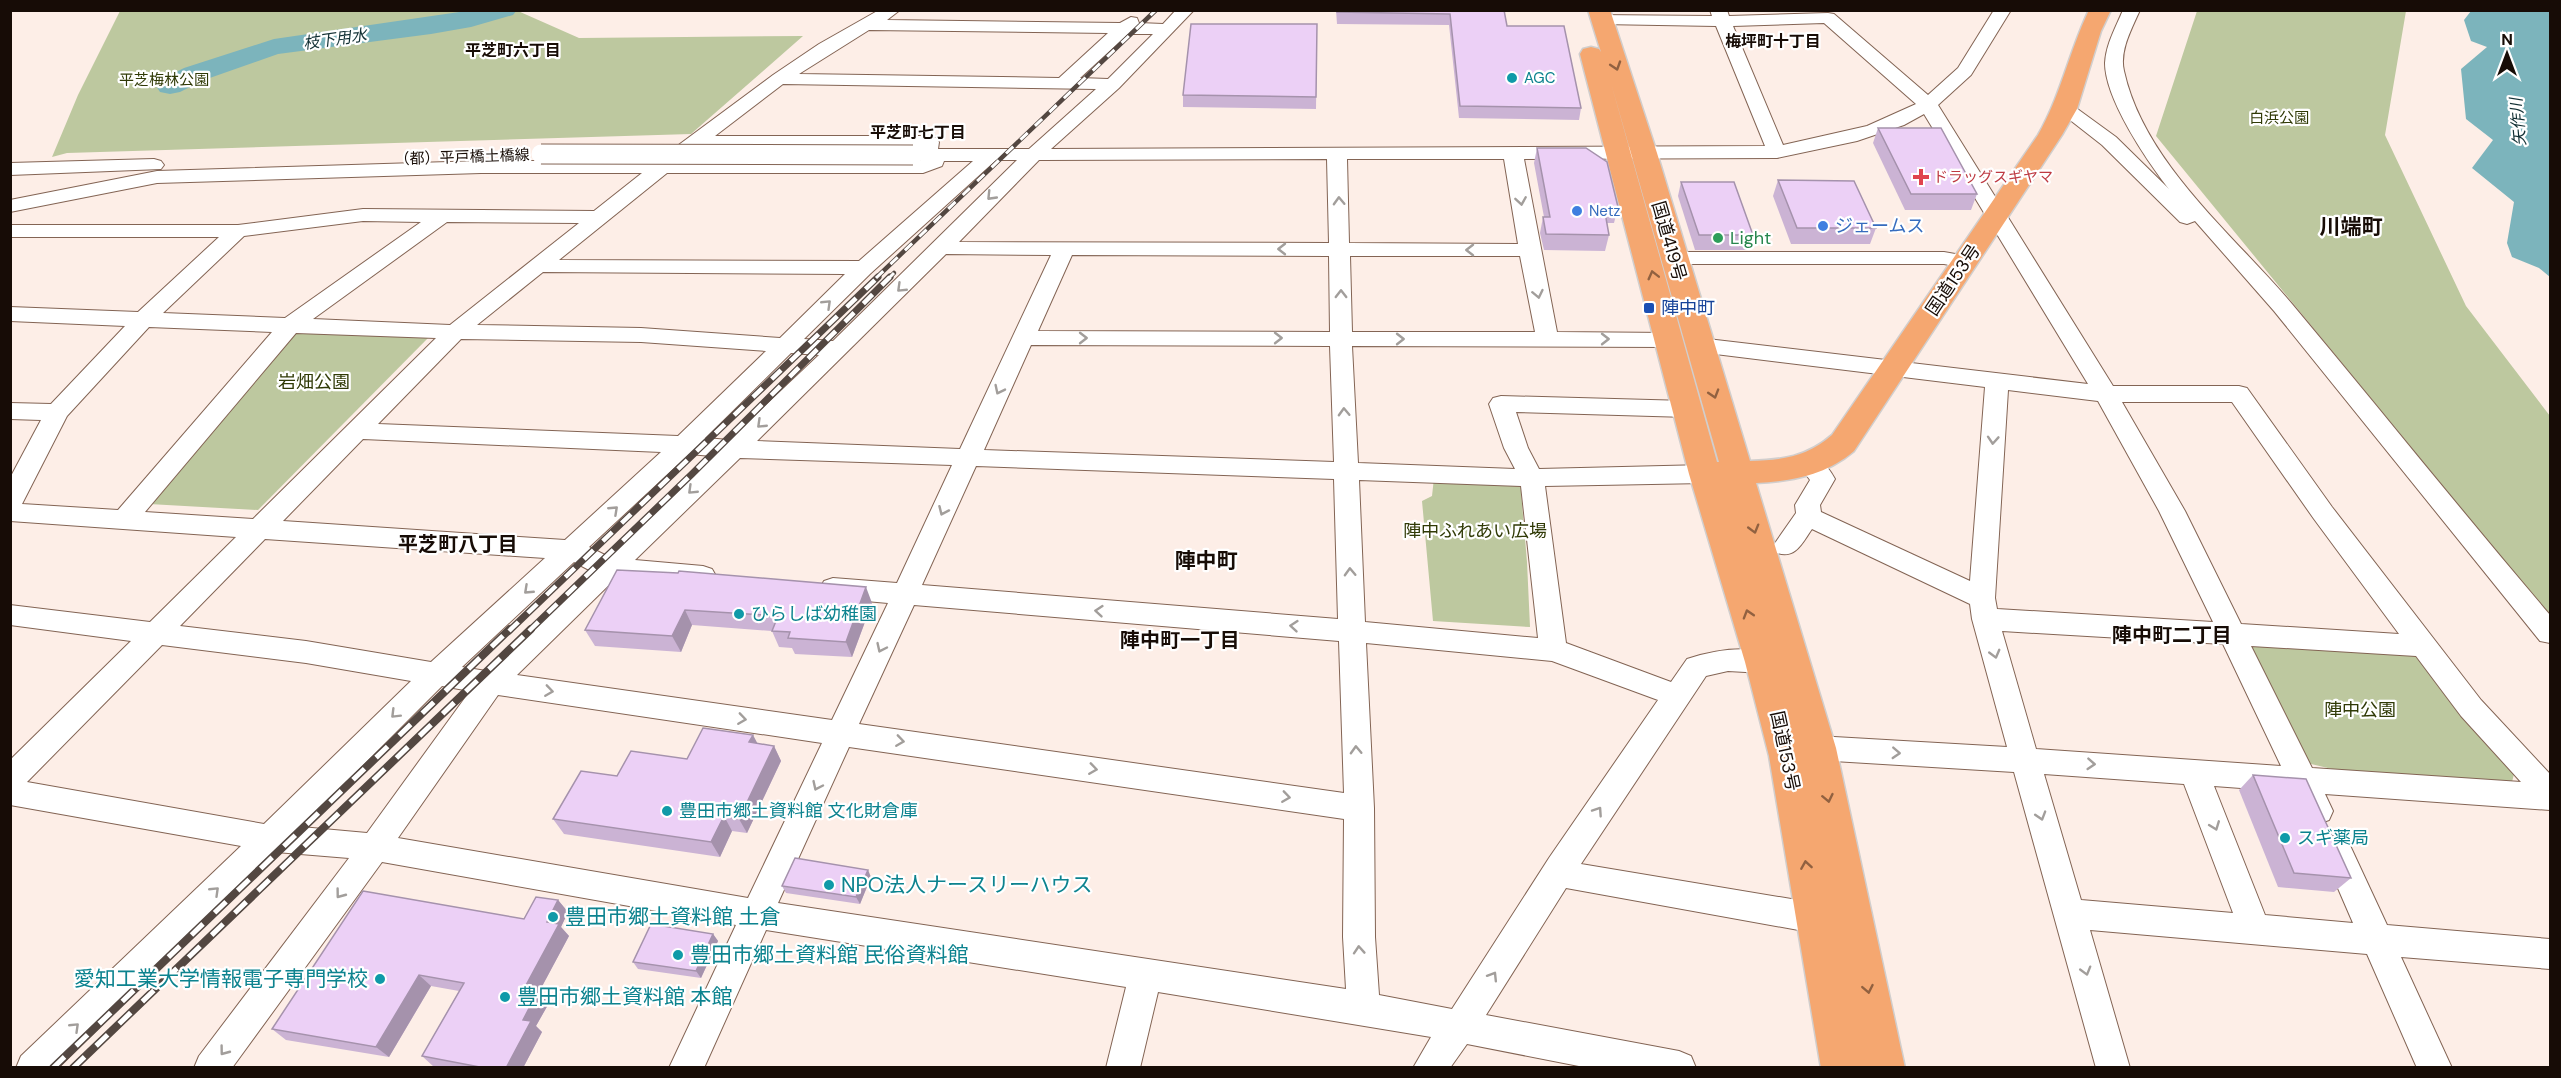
<svg xmlns="http://www.w3.org/2000/svg" width="2561" height="1078" font-family="'DM Sans','Noto Sans JP',sans-serif">
	<style>
		.green { fill: #bdc89f }
		.water { fill: #7cb4bc }
		.lines { fill: none; stroke-linecap: round; stroke-linejoin: round }
		.river { fill: #7cb4bc; fill-rule: evenodd }
		.minor-casing { stroke: #836454; stroke-width: 2 }
		.highway-casing { stroke: #d1cecd; stroke-width: 3 }
		.minor { fill: #fff; fill-rule: evenodd }
		.highway { fill: #f5a770; fill-rule: evenodd }
		.rail-far2-casing { stroke: #534741; stroke-width: 4.5 }
		.rail-far1-casing { stroke: #534741; stroke-width: 7 }
		.rail-casing { stroke: #534741; stroke-width: 8 }
		.rail-far2 { stroke: #fff; stroke-width: 3; stroke-dasharray: 10; stroke-linecap: butt }
		.rail-far1 { stroke: #fff; stroke-width: 4.5; stroke-dasharray: 13; stroke-linecap: butt }
		.rail { stroke: #fff; stroke-width: 5; stroke-dasharray: 16; stroke-linecap: butt }
		.minor-bridge-casing { stroke: #836454; stroke-width: 21; stroke-linecap: butt }
		.minor-bridge { stroke: #fff; stroke-width: 19 }
		.wall { fill: #cbb3d4 }
		.shaded-wall { fill: #a592ac }
		.building { fill: #ecd0f6; stroke: #a592ac; stroke-width: 1.5 }
		.oneway { stroke: #916140 }
		.oneway2 { stroke: #a29e9b }
		.culture-dot { fill: #0f9aa8; stroke: #fff; stroke-width: 2 }
		.health-dot { fill: #e0444e; stroke: #fff; stroke-width: 2 }
		.shop-dot { fill: #3f7fe0; stroke: #fff; stroke-width: 2 }
		.leisure-dot { fill: #2e9e5b; stroke: #fff; stroke-width: 2 }
		.transit-dot { fill: #1a4fb4; stroke: #fff; stroke-width: 2 }
		.labels { text-anchor: middle; dominant-baseline: central; stroke-width: 4.5; stroke-linejoin: round; paint-order: stroke }
		.far-culture-label { font-size: 15px; fill: #0d838f; stroke: #fff; text-anchor: start }
		.far-park-label { font-size: 15px; fill: #303a06; stroke: #fff }
		.far-street-label { font-size: 15px; fill: #170c06; stroke: #fff }
		.far-health-label { font-size: 15px; fill: #be3a42; stroke: #fff; text-anchor: start }
		.far-shop-label { font-size: 15px; fill: #366cbe; stroke: #fff; text-anchor: start }
		.far-water-label { font-size: 16px; font-style: italic; fill: #112f33; stroke: #fff }
		.far-neighbourhood-label { font-size: 16px; font-weight: bold; fill: #170c06; stroke: #fff }
		.shop-label { font-size: 18px; fill: #366cbe; stroke: #fff; text-anchor: start }
		.leisure-label { font-size: 18px; fill: #27864d; stroke: #fff; text-anchor: start }
		.street-label { font-size: 18px; fill: #170c06; stroke: #fff }
		.transit-label { font-size: 18px; fill: #164399; stroke: #fff; text-anchor: start }
		.park-label { font-size: 18px; fill: #303a06; stroke: #fff }
		.culture-label { font-size: 18px; fill: #0d838f; stroke: #fff; text-anchor: start }
		.neighbourhood-label { font-size: 20px; font-weight: bold; fill: #170c06; stroke: #fff }
		.quarter-label { font-size: 21px; font-weight: bold; fill: #170c06; stroke: #fff }
		.near-culture-label { font-size: 21px; fill: #0d838f; stroke: #fff; text-anchor: start }
	</style>
	<rect width="100%" height="100%" fill="#fdeee7"/>
	<!-- green -->
	<g class="green">
		<path d="M518,11L579,38L803,36L691,134L67,153L52,157L78,95L120,11Z"/>
		<path d="M2197,11H2406L2385,135L2466,306L2550,416V617L2156,136Z"/>
		<path d="M292,329L432,334L258,510L149,504Z"/>
		<path d="M1434,478L1520,480L1527,562L1530,627L1433,621L1422,501L1432,496Z"/>
		<path d="M2249,641L2413,654L2425,659L2515,770L2512,782L2332,769L2307,763Z"/>
	</g>
	<!-- water -->
	<path class="water" d="M2471,11H2550V277L2539,268L2512,257L2507,243L2514,202L2472,168L2493,140L2466,119L2461,69L2487,47L2471,41L2464,20Z"/>
	<g class="lines">
		<!-- river -->
		<path class="river" d="M473,10H517L513,15L471,27L431,34L278,54L204,80L180,92L170,94L160,92L156,86L160,80L184,68L274,39Z"/>
		<defs>
			<g id="minor">
				<path d="M879,10H900L887,20L1120,23L1131,17L1137,18L1139,23L1163,24L1176,10H1194L1119,88L1051,149L1765,146L1716,26L1601,24L1595,23L1592,19L1595,15L1712,16L1710,10H1727L1729,16L1828,13L1834,14L1928,95L1958,68L1994,10H2011L1971,75L1938,105L2113,386H2239L2247,388L2332,507L2481,700L2550,774V810L2325,794L2333,811L2329,820L2318,824L2307,820L2294,792L2214,786L2265,915L2353,923L2321,849L2325,839L2336,835L2347,839L2387,925L2550,939V969L2401,957L2452,1068H2417L2367,954L2090,930L2130,1068H2096L2014,772L1817,760L1807,757L1803,748L1807,739L1817,736L2007,747L1972,619L1970,604L1812,529C1802,543 1796,559 1777,553L1773,546L1796,513L1795,505L1810,480L1798,464L1801,458C1818,453 1827,465 1835,479L1820,505L1821,512L1970,581L1985,387L1699,352L1691,350L1688,345L1691,340L1699,338L2088,384L1924,114L1904,125L1857,141L1777,158L1524,159L1557,332L1669,333L1677,335L1680,340L1677,345L1669,347L1352,346L1358,463L1515,469L1504,448L1489,404L1493,398L1501,396L1687,401L1695,403L1699,409L1695,415L1687,417L1516,412L1528,448L1539,469L1705,465L1714,468L1717,474L1714,480L1705,483L1545,486L1566,643L1671,682L1687,659C1715,650 1745,645 1773,654L1777,662L1773,670L1763,673L1728,671L1706,676L1581,864L1815,903L1826,908L1831,918L1826,928L1815,933L1566,888L1486,1015L1679,1051L1691,1056L1696,1068H1589L1467,1044L1450,1068H1413L1431,1037L1158,992L1140,1068H1106L1126,987L766,930L704,1068H669L736,925L382,862L232,1068H194L199,1056L349,858L276,852L58,1068H16L21,1056L241,846L10,805V760L131,641L10,625V605L150,622L236,537L10,521V478L41,420L10,419V403L51,404L125,326L10,321V307L138,312L219,237H10V225H238L363,209L594,211L642,173H481L157,183L10,212V200L157,171L481,161H657L773,75L819,44ZM1824,23L1916,104L1867,126L1783,145L1733,26ZM869,30L1108,33L1059,78L799,74ZM1128,34H1153L1108,79L1080,78ZM783,84L1096,89L1029,149H938L939,142L936,138L929,136H715ZM700,148H919L906,151L903,155L906,159L921,161H682ZM1327,159L1329,243L959,242L1039,160ZM1347,159H1504L1518,244L1349,243ZM996,160H1017L833,341L804,339L871,273ZM944,161H973L859,261L559,260L667,173H923L942,166ZM363,221L421,222L285,318L163,313L244,236ZM447,222L579,223L450,325L313,319ZM946,254L1051,255L960,449L757,441ZM1072,255L1329,256L1330,332L1038,331ZM1350,256H1520L1535,332H1352ZM543,272L845,274L780,338L641,328L477,325ZM149,327L272,332L118,510L22,504L67,416ZM296,333L436,338L253,519L145,512ZM461,339L641,342L766,351L678,436L378,424ZM1031,345L1330,346L1334,462L984,450ZM791,353L819,355L729,440L705,438ZM2008,390L2098,401L2159,511L2213,622L1997,609L1995,598ZM2122,402H2232L2314,519L2399,634L2241,624L2185,511ZM363,439L661,452L565,540L283,521ZM689,454L712,456L607,556L589,547ZM740,458L952,465L897,583L833,578L824,581L820,588L824,595L833,598L888,603L832,720L517,675L616,578L703,586L712,583L716,576L712,569L703,566L635,560ZM976,466L1334,479L1338,619L922,585ZM1359,480L1521,486L1538,638L1365,622ZM265,539L545,558L431,662L306,641L180,626ZM574,562L591,571L486,671L462,667ZM914,605L1339,641L1344,793L859,724ZM2002,631L2223,644L2281,766L2036,749ZM1366,643L1552,661L1658,700L1549,858L1452,1009L1379,995L1375,937L1374,808ZM162,645L306,663L411,681L264,824L27,782ZM2251,646L2416,656L2461,716L2521,782L2312,768ZM442,686L470,691L367,833L301,827ZM498,695L822,743L748,898L398,838ZM849,747L1344,819L1343,937L1346,989L778,903ZM2044,774L2184,784L2233,913L2081,900Z"/>
				<path d="M2123,10H2140C2132,28 2119,51 2124,71C2144,163 2234,235 2292,304C2379,408 2463,513 2550,615V643L2540,641L2274,311L2195,221L2187,224L2180,222L2102,145L2056,109L2058,105H2072L2116,137L2169,189C2147,161 2105,99 2105,63C2106,44 2116,27 2123,10Z"/>
				<path d="M154,159L161,161L164,165L161,169L10,175V163Z"/>
				<path d="M1673,252H1944L1972,257L1975,262L1972,267L1965,268L1944,264H1673L1666,263L1663,258L1666,253Z"/>
			</g>
			<path id="highway" d="M1588,10H1610L1657,153L1750,461C1782,460 1807,457 1832,435L2038,135C2061,95 2069,52 2089,10H2111L2101,31L2077,109L2062,135L1854,451C1826,475 1793,481 1756,483L1836,748L1905,1068H1821L1769,756L1745,662L1689,474L1580,54L1583,49L1591,47L1599,49L1601,52ZM1611,83L1719,462H1717Z"/>
		</defs>
		<!-- minor casing -->
		<use href="#minor" class="minor-casing"/>
		<!-- highway casing -->
		<use href="#highway" class="highway-casing"/>
		<!-- minor -->
		<use href="#minor" class="minor"/>
		<!-- highway -->
		<use href="#highway" class="highway"/>
		<defs>
			<g id="rail-far2">
				<path d="M876,278L1156,10"/>
				<path d="M889,278L894,273"/>
			</g>
			<g id="rail-far1">
				<path d="M509,631L878,277"/>
				<path d="M529,631L692,474L890,277"/>
			</g>
			<g id="rail">
				<path d="M53,1068L510,629"/>
				<path d="M73,1068L531,629"/>
			</g>
		</defs>
		<!-- rail-far2 casing -->
		<use href="#rail-far2" class="rail-far2-casing"/>
		<!-- rail-far1 casing -->
		<use href="#rail-far1" class="rail-far1-casing"/>
		<!-- rail casing -->
		<use href="#rail" class="rail-casing"/>
		<!-- rail-far2 -->
		<use href="#rail-far2" class="rail-far2"/>
		<!-- rail-far1 -->
		<use href="#rail-far1" class="rail-far1"/>
		<!-- rail -->
		<use href="#rail" class="rail"/>
		<defs>
			<path id="minor-bridge" d="M541,154L913,155"/>
		</defs>
		<!-- minor-bridge casing -->
		<use href="#minor-bridge" class="minor-bridge-casing"/>
		<!-- minor-bridge -->
		<use href="#minor-bridge" class="minor-bridge"/>
	</g>
	<!-- wall -->
	<g class="wall">
		<path d="M1336,10H1504L1507,26L1581,108L1579,120L1459,118L1449,25L1337,24Z"/>
		<path d="M1317,24L1316,109L1183,107V95Z"/>
		<path d="M1878,128L1977,194L1971,210H1905L1873,143Z"/>
		<path d="M1537,148L1618,207L1614,223H1607L1609,235L1605,251L1544,250L1540,233L1543,217H1544L1534,163Z"/>
		<path d="M1778,180L1876,228L1870,244H1791L1773,196Z"/>
		<path d="M1681,182L1753,235L1749,250H1695L1678,196Z"/>
		<path d="M617,570L872,603L852,657L795,654L792,648L779,647L772,631L692,625L681,652L595,646L585,630Z"/>
		<path d="M757,744L774,746L781,761L747,833L732,831L720,857L564,834L553,819L617,776L687,759Z"/>
		<path d="M2253,775L2351,878L2334,892L2278,887L2239,790Z"/>
		<path d="M871,877L860,904L786,893L782,886Z"/>
		<path d="M558,900L568,912L561,927L569,936L539,992L549,1003L536,1026L542,1032L523,1068H436L434,1067L422,1056L459,991L431,986L389,1057L286,1040L272,1029L524,919Z"/>
		<path d="M713,934L718,941L701,978L638,969L633,962Z"/>
	</g>
	<!-- shaded-wall -->
	<g class="shaded-wall">
		<path d="M866,587L872,603L852,657L846,642Z"/>
		<path d="M685,610L692,625L681,652L672,636Z"/>
		<path d="M753,735L761,750L749,742Z"/>
		<path d="M774,746L781,761L747,833L739,819Z"/>
		<path d="M724,816L732,831L720,857L711,842Z"/>
		<path d="M868,870L871,877L860,904L856,897Z"/>
		<path d="M558,900L568,912L561,927L569,936L539,992L549,1003L536,1026L542,1032L523,1068H506L523,1020L524,989L547,922Z"/>
		<path d="M713,934L718,941L701,978L696,971Z"/>
		<path d="M419,975L431,986L389,1057L376,1047Z"/>
	</g>
	<!-- building -->
	<g class="building">
		<path d="M1337,10H1504L1507,26H1564L1581,108L1460,106L1450,14L1337,12Z"/>
		<path d="M1191,24H1317L1316,97L1183,95Z"/>
		<path d="M1878,128H1941L1977,194H1911Z"/>
		<path d="M1537,148H1586L1607,162L1618,207H1604L1609,235L1546,234L1543,217H1550Z"/>
		<path d="M1778,180L1854,181L1876,228H1797Z"/>
		<path d="M1681,182H1734L1753,235H1699Z"/>
		<path d="M617,570L678,573L679,571L866,587L846,642L788,638L790,632L772,631L778,616L685,610L672,636L585,630Z"/>
		<path d="M703,728L753,735L749,742L774,746L739,819L724,816L711,842L553,819L581,771L617,776L631,751L687,759Z"/>
		<path d="M2253,775L2306,779L2351,878L2294,873Z"/>
		<path d="M795,858L868,870L856,897L782,886Z"/>
		<path d="M363,891L524,919L536,897L558,900L547,922L559,924L524,989L538,991L523,1020L531,1021L506,1068H485L422,1056L464,983L419,975L376,1047L272,1029Z"/>
		<path d="M651,924L713,934L696,971L633,962Z"/>
	</g>
	<!-- one-way arrows -->
	<defs><path id="oneway-chevron" d="M-2-3.5L2.5 0L-2 3.5" fill="none" stroke-width="1.6" stroke-linecap="round" stroke-linejoin="round" transform="scale(1.5)"/></defs>
	<g class="oneway">
		<use href="#oneway-chevron" transform="translate(1616 66) rotate(72)"/>
		<use href="#oneway-chevron" transform="translate(1653 275) rotate(-104)"/>
		<use href="#oneway-chevron" transform="translate(1714 394) rotate(73)"/>
		<use href="#oneway-chevron" transform="translate(1754 529) rotate(74)"/>
		<use href="#oneway-chevron" transform="translate(1748 614) rotate(-107)"/>
		<use href="#oneway-chevron" transform="translate(1828 798) rotate(78)"/>
		<use href="#oneway-chevron" transform="translate(1806 865) rotate(-99)"/>
		<use href="#oneway-chevron" transform="translate(1868 989) rotate(79)"/>
	</g>
	<g class="oneway2">
		<use href="#oneway-chevron" transform="translate(991 196) rotate(134)"/>
		<use href="#oneway-chevron" transform="translate(1339 201) rotate(-92)"/>
		<use href="#oneway-chevron" transform="translate(1521 201) rotate(81)"/>
		<use href="#oneway-chevron" transform="translate(1282 249) rotate(-180)"/>
		<use href="#oneway-chevron" transform="translate(1470 250) rotate(-180)"/>
		<use href="#oneway-chevron" transform="translate(901 288) rotate(136)"/>
		<use href="#oneway-chevron" transform="translate(1341 294) rotate(-90)"/>
		<use href="#oneway-chevron" transform="translate(1538 294) rotate(78)"/>
		<use href="#oneway-chevron" transform="translate(827 304) rotate(-44)"/>
		<use href="#oneway-chevron" transform="translate(1083 338)"/>
		<use href="#oneway-chevron" transform="translate(1278 338)"/>
		<use href="#oneway-chevron" transform="translate(1400 339)"/>
		<use href="#oneway-chevron" transform="translate(1605 339)"/>
		<use href="#oneway-chevron" transform="translate(999 390) rotate(116)"/>
		<use href="#oneway-chevron" transform="translate(1344 412) rotate(-92)"/>
		<use href="#oneway-chevron" transform="translate(761 424) rotate(136)"/>
		<use href="#oneway-chevron" transform="translate(1993 440) rotate(94)"/>
		<use href="#oneway-chevron" transform="translate(692 490) rotate(136)"/>
		<use href="#oneway-chevron" transform="translate(614 510) rotate(-43)"/>
		<use href="#oneway-chevron" transform="translate(943 511) rotate(114)"/>
		<use href="#oneway-chevron" transform="translate(1350 572) rotate(-92)"/>
		<use href="#oneway-chevron" transform="translate(528 590) rotate(137)"/>
		<use href="#oneway-chevron" transform="translate(1099 611) rotate(-175)"/>
		<use href="#oneway-chevron" transform="translate(1294 626) rotate(-175)"/>
		<use href="#oneway-chevron" transform="translate(881 648) rotate(115)"/>
		<use href="#oneway-chevron" transform="translate(1995 654) rotate(75)"/>
		<use href="#oneway-chevron" transform="translate(549 691) rotate(8)"/>
		<use href="#oneway-chevron" transform="translate(395 714) rotate(135)"/>
		<use href="#oneway-chevron" transform="translate(742 719) rotate(8)"/>
		<use href="#oneway-chevron" transform="translate(900 741) rotate(8)"/>
		<use href="#oneway-chevron" transform="translate(1356 750) rotate(-92)"/>
		<use href="#oneway-chevron" transform="translate(1896 753) rotate(3)"/>
		<use href="#oneway-chevron" transform="translate(2091 764) rotate(4)"/>
		<use href="#oneway-chevron" transform="translate(1093 769) rotate(8)"/>
		<use href="#oneway-chevron" transform="translate(817 786) rotate(115)"/>
		<use href="#oneway-chevron" transform="translate(1286 797) rotate(8)"/>
		<use href="#oneway-chevron" transform="translate(1598 811) rotate(-56)"/>
		<use href="#oneway-chevron" transform="translate(2041 816) rotate(73)"/>
		<use href="#oneway-chevron" transform="translate(2215 826) rotate(69)"/>
		<use href="#oneway-chevron" transform="translate(215 891) rotate(-44)"/>
		<use href="#oneway-chevron" transform="translate(340 894) rotate(127)"/>
		<use href="#oneway-chevron" transform="translate(1359 950) rotate(-94)"/>
		<use href="#oneway-chevron" transform="translate(2086 971) rotate(74)"/>
		<use href="#oneway-chevron" transform="translate(1493 976) rotate(-58)"/>
		<use href="#oneway-chevron" transform="translate(75 1027) rotate(-44)"/>
		<use href="#oneway-chevron" transform="translate(224 1051) rotate(127)"/>
	</g>
	<!-- markers -->
	<g class="culture-dot">
		<circle cx="1512" cy="78" r="6"/>
		<circle cx="739" cy="614" r="6"/>
		<circle cx="667" cy="811" r="6"/>
		<circle cx="2285" cy="838" r="6"/>
		<circle cx="829" cy="885" r="6"/>
		<circle cx="553" cy="917" r="6"/>
		<circle cx="678" cy="955" r="6"/>
		<circle cx="380" cy="979" r="6"/>
		<circle cx="505" cy="997" r="6"/>
	</g>
	<path class="health-dot" d="M1918 168h6v6h6v6h-6v6h-6v-6h-6v-6h6z"/>
	<g class="shop-dot">
		<circle cx="1577" cy="211" r="6"/>
		<circle cx="1823" cy="226" r="6"/>
	</g>
	<circle class="leisure-dot" cx="1718" cy="238" r="6"/>
	<rect class="transit-dot" x="1643" y="302" width="12" height="12" rx="3"/>
	<g class="labels">
		<!-- far-culture labels -->
		<g class="far-culture-label">
			<text x="1524" y="78">AGC</text>
		</g>
		<!-- far-park labels -->
		<g class="far-park-label">
			<text x="164" y="80">平芝梅林公園</text>
			<text x="2279" y="118">白浜公園</text>
		</g>
		<!-- far-street labels -->
		<g class="far-street-label">
			<text transform="translate(462 157) rotate(-2)">（都）平戸橋土橋線</text>
		</g>
		<!-- far-health labels -->
		<g class="far-health-label">
			<text x="1933" y="177">ドラッグスギヤマ</text>
		</g>
		<!-- far-shop labels -->
		<g class="far-shop-label">
			<text x="1589" y="211">Netz</text>
		</g>
		<!-- far-water labels -->
		<g class="far-water-label">
			<text transform="translate(335 39) rotate(-8)">枝下用水</text>
			<text transform="translate(2518 122) rotate(-95)">矢作川</text>
		</g>
		<!-- far-neighbourhood labels -->
		<g class="far-neighbourhood-label">
			<text x="1773" y="41">梅坪町十丁目</text>
			<text x="513" y="50">平芝町六丁目</text>
			<text x="918" y="132">平芝町七丁目</text>
		</g>
		<!-- shop labels -->
		<g class="shop-label">
			<text x="1835" y="226">ジェームス</text>
		</g>
		<!-- leisure labels -->
		<g class="leisure-label">
			<text x="1730" y="238">Light</text>
		</g>
		<!-- street labels -->
		<g class="street-label">
			<text transform="translate(1669 241) rotate(74)">国道419号</text>
			<text transform="translate(1953 280) rotate(-56)">国道153号</text>
			<text transform="translate(1785 751) rotate(78)">国道153号</text>
		</g>
		<!-- transit labels -->
		<g class="transit-label">
			<text x="1661" y="308">陣中町</text>
		</g>
		<!-- park labels -->
		<g class="park-label">
			<text x="314" y="382">岩畑公園</text>
			<text x="1475" y="531">陣中ふれあい広場</text>
			<text x="2360" y="710">陣中公園</text>
		</g>
		<!-- culture labels -->
		<g class="culture-label">
			<text x="751" y="614">ひらしば幼稚園</text>
			<text x="679" y="811">豊田市郷土資料館 文化財倉庫</text>
			<text x="2297" y="838">スギ薬局</text>
		</g>
		<!-- neighbourhood labels -->
		<g class="neighbourhood-label">
			<text x="458" y="544">平芝町八丁目</text>
			<text x="2172" y="635">陣中町二丁目</text>
			<text x="1180" y="640">陣中町一丁目</text>
		</g>
		<!-- quarter labels -->
		<g class="quarter-label">
			<text x="2351" y="227">川端町</text>
			<text x="1206" y="561">陣中町</text>
		</g>
		<!-- near-culture labels -->
		<g class="near-culture-label">
			<text x="841" y="885">NPO法人ナースリーハウス</text>
			<text x="565" y="917">豊田市郷土資料館 土倉</text>
			<text x="690" y="955">豊田市郷土資料館 民俗資料館</text>
			<text x="368" y="979" text-anchor="end">愛知工業大学情報電子専門学校</text>
			<text x="517" y="997">豊田市郷土資料館 本館</text>
		</g>
	</g>
	<!-- border -->
	<rect width="2561" height="1078" fill="none" stroke="#170c06" stroke-width="24"/>
	<!-- north arrow -->
	<g transform="translate(2507 54)" stroke="#ffffff" stroke-width="4.5" paint-order="stroke">
	<path d="M0-4.5L10 22L0 15L-10 22Z" fill="#170c06"/>
	<text y="-9" font-size="16" font-weight="bold" text-anchor="middle" fill="#170c06">N</text>
	</g>
</svg>
